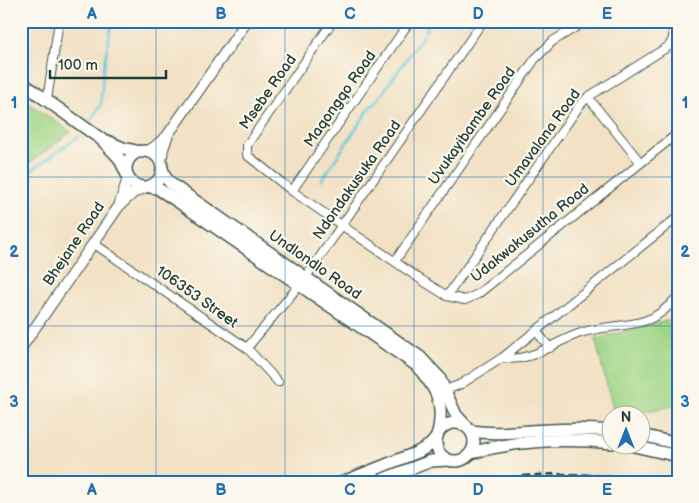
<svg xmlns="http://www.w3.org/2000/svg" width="699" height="503" font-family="'Balsamiq Sans',sans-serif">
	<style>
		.green { fill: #9ed485; stroke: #5e885c }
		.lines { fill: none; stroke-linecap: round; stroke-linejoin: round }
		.stream { stroke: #60c9db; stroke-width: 2.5 }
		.minor-casing { stroke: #3f564a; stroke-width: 10 }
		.tertiary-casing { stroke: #3f564a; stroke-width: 12 }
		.secondary-casing { stroke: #3f564a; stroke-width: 14 }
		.minor { stroke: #fff; stroke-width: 8 }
		.tertiary { stroke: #fff; stroke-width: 10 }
		.secondary { stroke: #fff; stroke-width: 11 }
		.rail { stroke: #1f3d34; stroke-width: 2.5; stroke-dasharray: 8 4; stroke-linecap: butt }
		.grid { fill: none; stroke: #1f6fb2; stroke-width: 1; stroke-opacity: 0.55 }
		.labels { text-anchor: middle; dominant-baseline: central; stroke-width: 4.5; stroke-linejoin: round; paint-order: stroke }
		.street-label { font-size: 15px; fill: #1f3d34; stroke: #fbf7ec }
		.neatline { fill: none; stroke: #1f6fb2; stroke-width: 2 }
		.grid-label { font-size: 16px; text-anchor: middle; font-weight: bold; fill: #1f6fb2 }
	</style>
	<rect width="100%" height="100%" fill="#fbf7ec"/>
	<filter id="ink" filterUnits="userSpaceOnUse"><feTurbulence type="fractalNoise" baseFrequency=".02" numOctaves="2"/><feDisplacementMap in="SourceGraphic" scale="10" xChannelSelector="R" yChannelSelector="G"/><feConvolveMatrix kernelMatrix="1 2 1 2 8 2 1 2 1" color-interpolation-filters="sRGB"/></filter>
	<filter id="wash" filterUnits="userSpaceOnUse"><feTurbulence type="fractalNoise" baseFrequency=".0096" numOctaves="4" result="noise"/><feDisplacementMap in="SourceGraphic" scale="20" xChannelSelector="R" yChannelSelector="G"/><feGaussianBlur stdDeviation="1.12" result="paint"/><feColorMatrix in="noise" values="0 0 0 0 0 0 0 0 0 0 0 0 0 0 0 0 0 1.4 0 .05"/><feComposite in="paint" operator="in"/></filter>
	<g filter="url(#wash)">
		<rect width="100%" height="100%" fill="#f2e1c4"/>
		<!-- green -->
		<g class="green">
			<path d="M21,98L71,132L21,169Z"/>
			<path d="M678,318V405L633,414L613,409L595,339Z"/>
		</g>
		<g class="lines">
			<!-- stream -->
			<g class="stream">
				<path d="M425,32L429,23L432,21"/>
				<path d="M91,120L101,104L103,72L112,21"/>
				<path d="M21,178L79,136"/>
				<path d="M321,181L371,106L377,101L423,36"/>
			</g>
		</g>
	</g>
	<g filter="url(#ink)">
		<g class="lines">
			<defs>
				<g id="minor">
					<path d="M333,21L247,145V155L292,191L420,279L447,296L465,300L478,294L678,133"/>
					<path d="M588,97L640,162"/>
					<path d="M47,100L59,21"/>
					<path d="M292,191L410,21"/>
					<path d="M93,243L247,348L278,382"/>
					<path d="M395,261L535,59L553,41L586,21"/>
					<path d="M447,296L580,105L588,97L669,46C676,36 674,30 667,21"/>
					<path d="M536,331L550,348"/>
					<path d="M247,348L306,277L483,21"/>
					<path d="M502,358C534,363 555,340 584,332C604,326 625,327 644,321C658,317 669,307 678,296"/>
					<path d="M441,392L461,384L502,358L678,217"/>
				</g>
				<g id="tertiary">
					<path d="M146,151L153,148L167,136L247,21"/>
					<path d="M161,162L163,149L167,137"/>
					<path d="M120,203L128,178"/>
					<path d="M21,348L119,206L133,193L146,187"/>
				</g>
				<g id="secondary">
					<path d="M21,82L101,139L119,158L127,174"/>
					<path d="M107,141L123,148L141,152"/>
					<circle cx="144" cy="169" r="18"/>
					<path d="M163,171L165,177L171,184L420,357L439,377L456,415L467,427"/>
					<path d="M150,187L157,188L174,199L416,365C436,388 445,402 438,433"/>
					<circle cx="455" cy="442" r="19"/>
					<path d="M471,431C497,435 522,431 549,430C570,429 591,429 612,431"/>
					<path d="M642,435L678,444"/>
					<path d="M634,446L678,456"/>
					<path d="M471,453C518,440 563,438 612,443"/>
					<path d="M343,482L418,452L430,445L437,437"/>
					<path d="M376,482L431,461L448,460"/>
				</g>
			</defs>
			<!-- minor casing -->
			<use href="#minor" class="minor-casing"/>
			<!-- tertiary casing -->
			<use href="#tertiary" class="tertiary-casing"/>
			<!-- secondary casing -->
			<use href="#secondary" class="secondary-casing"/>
			<!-- minor -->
			<use href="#minor" class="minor"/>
			<!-- tertiary -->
			<use href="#tertiary" class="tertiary"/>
			<!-- secondary -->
			<use href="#secondary" class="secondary"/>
			<!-- rail -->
			<path class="rail" d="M487,482C537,471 592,472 642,482"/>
		</g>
	</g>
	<!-- grid -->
	<path class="grid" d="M156,21V482M285,21V482M414,21V482M543,21V482M21,177H678M21,326H678"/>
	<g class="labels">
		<!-- street labels -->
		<g class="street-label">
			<text transform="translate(268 92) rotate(-55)">Msebe Road</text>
			<text transform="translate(340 99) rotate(-55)">Maqongqo Road</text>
			<text transform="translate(472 126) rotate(-55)">Uvukayibambe Road</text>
			<text transform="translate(543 138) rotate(-54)">Umavalana Road</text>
			<text transform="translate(357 180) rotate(-55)">Ndondakusuka Road</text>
			<text transform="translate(530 233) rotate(-39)">Udakwakusutha Road</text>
			<text transform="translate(74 244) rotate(-56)">Bhejane Road</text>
			<text transform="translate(315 265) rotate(35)">Undlondlo Road</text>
			<text transform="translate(197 297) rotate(35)">106353 Street</text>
		</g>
	</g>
	<!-- margin -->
	<rect width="699" height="503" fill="none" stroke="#fbf7ec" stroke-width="55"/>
	<!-- north arrow -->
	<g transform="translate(626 430)"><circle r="24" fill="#fbf7ec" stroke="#a3ada2"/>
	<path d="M0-4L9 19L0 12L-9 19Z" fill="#1f6fb2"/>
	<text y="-8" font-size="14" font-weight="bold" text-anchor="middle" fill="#1f3d34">N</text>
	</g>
	<!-- scale -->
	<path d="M50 70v8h116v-8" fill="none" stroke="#1f3d34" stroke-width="2.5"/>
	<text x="58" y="70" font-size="15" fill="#1f3d34" stroke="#fbf7ec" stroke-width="4" paint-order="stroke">100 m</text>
	<rect x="28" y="28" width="644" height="448" class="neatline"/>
	<g class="grid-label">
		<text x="92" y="19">A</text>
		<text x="221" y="19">B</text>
		<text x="350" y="19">C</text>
		<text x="478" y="19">D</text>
		<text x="607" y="19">E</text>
		<text x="14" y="108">1</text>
		<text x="685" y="108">1</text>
		<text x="14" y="257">2</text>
		<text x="685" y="257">2</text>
		<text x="14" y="407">3</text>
		<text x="685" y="407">3</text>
		<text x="92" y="495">A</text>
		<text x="221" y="495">B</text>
		<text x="350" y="495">C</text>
		<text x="478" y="495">D</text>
		<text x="607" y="495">E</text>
	</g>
</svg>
